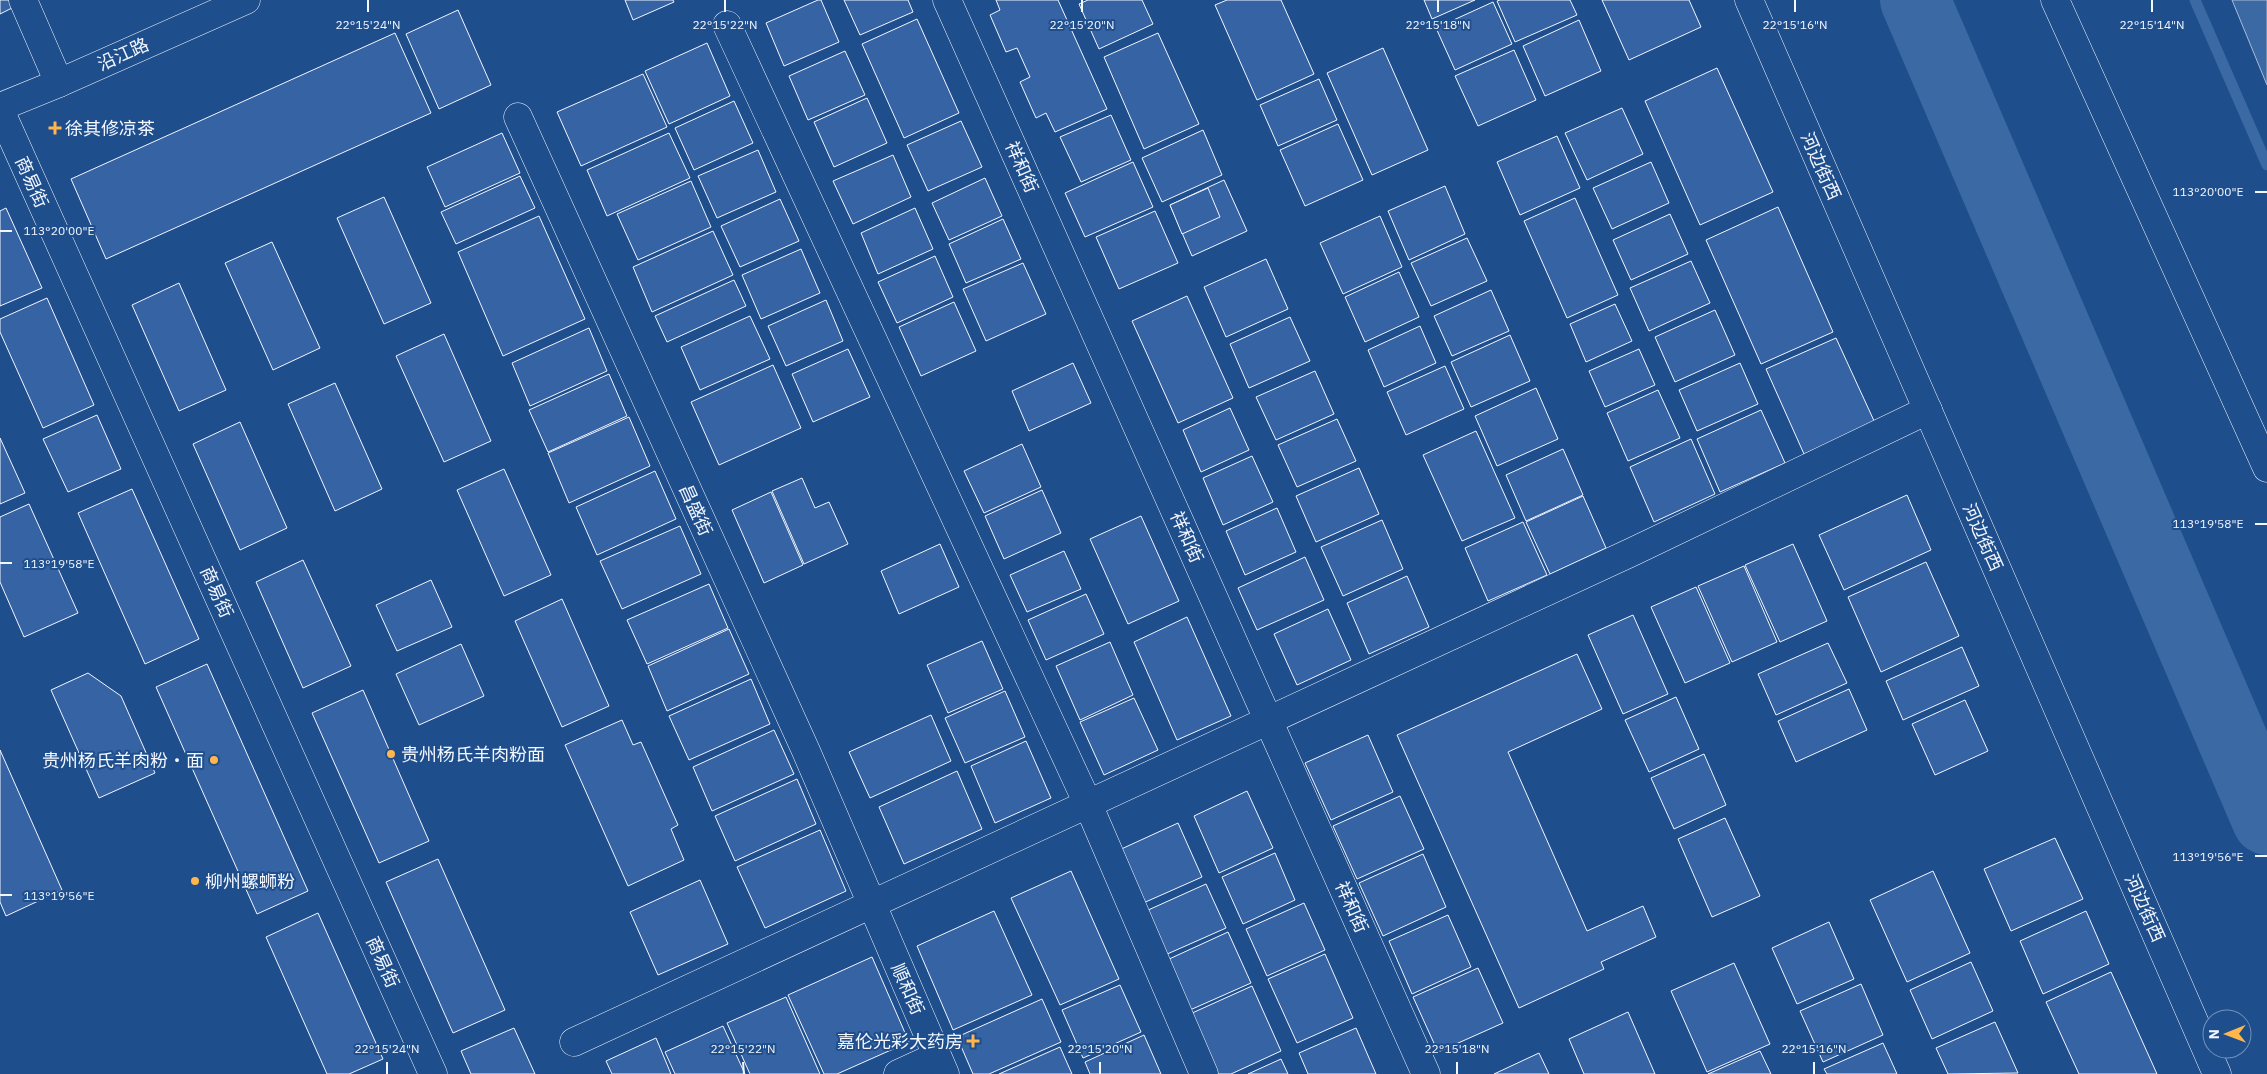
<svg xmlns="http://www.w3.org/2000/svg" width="2267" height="1074" font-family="'IBM Plex Sans','Noto Sans SC',sans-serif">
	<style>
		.water { fill: #3b69a3; stroke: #a8bbd7 }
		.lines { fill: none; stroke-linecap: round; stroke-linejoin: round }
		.stream { stroke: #3b69a3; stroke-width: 11 }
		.river { stroke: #3b69a3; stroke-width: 70 }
		.building { fill: #3563a3; stroke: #f2f6ff }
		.street-casing { stroke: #f2f6ff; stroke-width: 29 }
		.secondary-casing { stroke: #f2f6ff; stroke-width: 29 }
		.street { stroke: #1f4e8c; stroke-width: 28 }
		.secondary { stroke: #1f4e8c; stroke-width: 28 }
		.ticks { fill: none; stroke: #f2f6ff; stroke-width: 2 }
		.poi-dot { fill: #ffb74d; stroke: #1f4e8c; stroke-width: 2 }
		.labels { text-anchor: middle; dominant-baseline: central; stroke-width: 4; stroke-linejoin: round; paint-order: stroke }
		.street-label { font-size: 18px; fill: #f2f6ff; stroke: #1f4e8c }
		.poi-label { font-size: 18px; fill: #f2f6ff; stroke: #1f4e8c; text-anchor: start }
		.ticks-label { font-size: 12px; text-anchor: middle; fill: #f2f6ff; stroke: #1f4e8c; stroke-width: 4; stroke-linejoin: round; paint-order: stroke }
	</style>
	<rect width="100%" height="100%" fill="#1f4e8c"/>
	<!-- water -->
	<path class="water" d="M2232,0H2267V85Z"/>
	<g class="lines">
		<!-- stream -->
		<path class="stream" d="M2195,0L2267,165"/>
		<!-- river -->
		<path class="river" d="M1915,0L2267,820"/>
	</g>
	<!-- building -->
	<g class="building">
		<path d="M0,0H21L22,3L0,14Z"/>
		<path d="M625,0H673L674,2L633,20Z"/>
		<path d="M818,0H821L839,42L784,66L766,23Z"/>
		<path d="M844,0H908L913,12L860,35Z"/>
		<path d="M996,0H1058L1107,109L1055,132L1046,113L1036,118L1020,82L1030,77L1017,48L1006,52L990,15L1000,10Z"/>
		<path d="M1088,0H1142L1153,24L1099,49L1079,4Z"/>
		<path d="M1227,0H1281L1314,74L1257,100L1215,5Z"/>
		<path d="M1424,0H1475L1432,19Z"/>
		<path d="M1500,0H1570L1577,15L1515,42L1497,1Z"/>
		<path d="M1602,0H1689L1701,27L1629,60Z"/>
		<path d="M1493,2L1512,44L1455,70L1436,28Z"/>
		<path d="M458,10L491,85L439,109L406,34Z"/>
		<path d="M917,19L959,113L904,138L862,44Z"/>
		<path d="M1579,20L1601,71L1545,96L1523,46Z"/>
		<path d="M395,33L431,113L106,259L71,179Z"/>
		<path d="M1158,33L1199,124L1144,149L1104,57Z"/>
		<path d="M707,43L730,96L669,124L645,71Z"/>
		<path d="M1383,48L1428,150L1372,175L1327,73Z"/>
		<path d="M1514,50L1536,100L1478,126L1455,76Z"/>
		<path d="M845,51L865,95L808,120L789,76Z"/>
		<path d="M1717,68L1773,192L1700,225L1645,101Z"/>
		<path d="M643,74L667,127L581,166L557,112Z"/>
		<path d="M1319,79L1337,120L1278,146L1260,105Z"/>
		<path d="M867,98L887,143L834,167L814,122Z"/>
		<path d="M734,101L753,143L694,170L675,128Z"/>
		<path d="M1622,108L1643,154L1587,180L1565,133Z"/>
		<path d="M1111,115L1131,160L1081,182L1060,137Z"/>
		<path d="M961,121L982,167L928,191L907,145Z"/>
		<path d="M1338,124L1363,180L1305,206L1280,150Z"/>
		<path d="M1203,130L1222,175L1162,202L1142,158Z"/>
		<path d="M502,133L520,173L445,207L427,167Z"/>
		<path d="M669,133L690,178L607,216L587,170Z"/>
		<path d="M1557,136L1580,188L1520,215L1497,162Z"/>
		<path d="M758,150L776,192L717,218L698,176Z"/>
		<path d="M893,155L911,197L853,224L833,181Z"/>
		<path d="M1133,162L1153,207L1085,237L1065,193Z"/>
		<path d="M1651,162L1669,203L1612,229L1593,188Z"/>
		<path d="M520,176L535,208L456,244L441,212Z"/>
		<path d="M985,178L1002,216L949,240L932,203Z"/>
		<path d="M1224,180L1247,231L1192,256L1170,205Z"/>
		<path d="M691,181L711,227L638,260L617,214Z"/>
		<path d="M1445,186L1465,234L1409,260L1388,211Z"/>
		<path d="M1208,188L1220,217L1182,234L1170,205Z"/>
		<path d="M384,197L431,303L384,324L337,218Z"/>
		<path d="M1575,198L1618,295L1567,318L1524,221Z"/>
		<path d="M780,199L799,241L740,267L721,226Z"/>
		<path d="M1778,207L1833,332L1761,364L1706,240Z"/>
		<path d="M6,208L42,288L0,306V211Z"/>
		<path d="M915,208L933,249L878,274L861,233Z"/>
		<path d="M1155,211L1178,263L1119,289L1096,237Z"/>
		<path d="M1670,214L1688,254L1631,280L1613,240Z"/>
		<path d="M539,216L585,319L503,356L458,252Z"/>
		<path d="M1380,216L1402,267L1343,294L1320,243Z"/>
		<path d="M1003,219L1021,259L966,283L949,244Z"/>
		<path d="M713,231L733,275L652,312L633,267Z"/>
		<path d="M1467,238L1487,281L1431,306L1411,263Z"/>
		<path d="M272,242L320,348L273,370L225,263Z"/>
		<path d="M801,249L820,293L761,319L742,275Z"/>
		<path d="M935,256L953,297L897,323L878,282Z"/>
		<path d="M1266,259L1288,309L1226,337L1204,287Z"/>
		<path d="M1691,261L1710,303L1649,331L1630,288Z"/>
		<path d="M1023,263L1046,314L986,341L963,289Z"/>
		<path d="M1399,272L1419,317L1365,342L1345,297Z"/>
		<path d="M734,280L746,306L667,342L655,316Z"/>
		<path d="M179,283L226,390L179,411L132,305Z"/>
		<path d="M1491,290L1509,331L1452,356L1434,316Z"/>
		<path d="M1187,296L1233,398L1178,423L1132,321Z"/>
		<path d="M47,298L94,405L43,428L0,332V319Z"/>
		<path d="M826,300L843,341L786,366L768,326Z"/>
		<path d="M954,302L976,351L921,376L899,327Z"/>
		<path d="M1615,304L1632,341L1586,362L1570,324Z"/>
		<path d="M1715,310L1735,355L1675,382L1655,337Z"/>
		<path d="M750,316L770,359L700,390L681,347Z"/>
		<path d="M1290,317L1310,361L1249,388L1230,344Z"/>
		<path d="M1420,326L1436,363L1384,387L1368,350Z"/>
		<path d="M589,328L607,371L530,406L512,363Z"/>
		<path d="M444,334L491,441L444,462L396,356Z"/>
		<path d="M1510,335L1530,381L1471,407L1451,362Z"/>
		<path d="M1836,338L1875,423L1804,454L1766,369Z"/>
		<path d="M848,349L870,397L813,422L792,374Z"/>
		<path d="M1639,349L1655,385L1605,407L1589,371Z"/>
		<path d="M1073,363L1091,403L1029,431L1012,391Z"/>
		<path d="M1740,363L1758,404L1697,431L1679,390Z"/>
		<path d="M773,365L801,428L719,465L691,402Z"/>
		<path d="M1445,366L1464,409L1406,435L1387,392Z"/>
		<path d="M1315,371L1334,414L1276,440L1256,397Z"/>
		<path d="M609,374L627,416L548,452L529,410Z"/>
		<path d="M335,383L382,489L335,511L288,404Z"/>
		<path d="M1536,388L1558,439L1497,466L1475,416Z"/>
		<path d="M1658,390L1680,438L1628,461L1607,413Z"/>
		<path d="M1230,408L1249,450L1201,472L1183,430Z"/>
		<path d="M1761,410L1785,463L1720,492L1697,439Z"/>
		<path d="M97,415L121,469L68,492L43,439Z"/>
		<path d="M629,417L650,466L569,503L548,453Z"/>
		<path d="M1337,419L1356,461L1297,487L1278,445Z"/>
		<path d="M240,422L287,528L240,550L193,444Z"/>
		<path d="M1476,431L1515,518L1462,541L1423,455Z"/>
		<path d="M0,438L25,493L0,504Z"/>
		<path d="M1691,439L1715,494L1654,522L1630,467Z"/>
		<path d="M1022,444L1041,487L984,513L964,471Z"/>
		<path d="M1563,449L1583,495L1526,521L1506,475Z"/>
		<path d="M1252,456L1273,502L1223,525L1203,478Z"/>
		<path d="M1359,468L1379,514L1316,542L1296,496Z"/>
		<path d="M504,469L551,575L504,596L457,490Z"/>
		<path d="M655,471L676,519L597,555L576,507Z"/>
		<path d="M802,478L815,508L829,502L848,544L804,564L772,491Z"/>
		<path d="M132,489L199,639L145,664L78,513Z"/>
		<path d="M1042,490L1061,533L1004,559L985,516Z"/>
		<path d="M771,492L803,565L764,583L732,510Z"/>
		<path d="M1907,495L1931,550L1844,590L1819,535Z"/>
		<path d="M1583,496L1606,548L1550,574L1526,522Z"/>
		<path d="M29,504L78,613L24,637L0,582V517Z"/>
		<path d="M1277,508L1296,552L1245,575L1226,531Z"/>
		<path d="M1141,516L1179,601L1128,624L1090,539Z"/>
		<path d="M1382,520L1403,569L1343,596L1321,547Z"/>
		<path d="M1523,522L1547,575L1488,601L1465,548Z"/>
		<path d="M680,526L701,574L622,609L600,561Z"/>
		<path d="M940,544L959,587L899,614L881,571Z"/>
		<path d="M1793,544L1827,621L1780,642L1745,565Z"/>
		<path d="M1064,551L1081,589L1027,612L1010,575Z"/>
		<path d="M1305,557L1324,600L1257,630L1238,588Z"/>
		<path d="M303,560L351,666L303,688L256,582Z"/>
		<path d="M1926,562L1959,636L1881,672L1848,597Z"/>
		<path d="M1744,566L1777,642L1732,662L1698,586Z"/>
		<path d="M1407,576L1429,627L1369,654L1347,603Z"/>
		<path d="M431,580L452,627L397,651L376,605Z"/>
		<path d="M709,584L728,628L647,664L627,620Z"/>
		<path d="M1696,587L1730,663L1685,683L1651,607Z"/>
		<path d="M1086,594L1104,634L1046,660L1028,620Z"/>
		<path d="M562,599L609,706L562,727L515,621Z"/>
		<path d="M1328,609L1351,660L1297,685L1274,634Z"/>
		<path d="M1633,615L1668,694L1623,714L1588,635Z"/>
		<path d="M1187,617L1231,716L1177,740L1134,642Z"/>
		<path d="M729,629L749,674L667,711L648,666Z"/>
		<path d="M982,641L1003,689L948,713L927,665Z"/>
		<path d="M1110,642L1133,695L1080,720L1056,666Z"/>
		<path d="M1828,643L1847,683L1776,715L1758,674Z"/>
		<path d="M461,644L484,696L419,725L396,674Z"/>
		<path d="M1962,647L1979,686L1903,720L1886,681Z"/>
		<path d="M1577,654L1602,709L1508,752L1587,931L1643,906L1656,937L1601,962L1604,969L1519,1008L1397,735Z"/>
		<path d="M207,664L308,891L257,914L156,687Z"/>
		<path d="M88,673L121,696L155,773L99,798L51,690Z"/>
		<path d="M751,679L770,724L689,760L669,716Z"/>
		<path d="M1849,689L1867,730L1796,762L1778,721Z"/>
		<path d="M363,690L429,841L379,863L312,713Z"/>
		<path d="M1005,691L1025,737L965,763L945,718Z"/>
		<path d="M1676,697L1699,749L1649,772L1625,720Z"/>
		<path d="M1134,698L1158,750L1104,775L1080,722Z"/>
		<path d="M1965,700L1988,751L1935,775L1912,724Z"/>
		<path d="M931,715L951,761L870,798L849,752Z"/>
		<path d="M622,720L633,745L641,742L678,825L671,829L684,860L628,886L565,745Z"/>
		<path d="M774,730L794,774L712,811L693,767Z"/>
		<path d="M1368,735L1393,792L1331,820L1305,763Z"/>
		<path d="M1026,741L1051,798L995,823L971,766Z"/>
		<path d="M0,750L62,890L6,916L0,902Z"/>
		<path d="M1704,754L1726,805L1674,829L1651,778Z"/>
		<path d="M957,771L982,829L904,864L879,807Z"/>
		<path d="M797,779L816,824L735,861L715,816Z"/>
		<path d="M1247,791L1273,848L1219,873L1194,816Z"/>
		<path d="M1400,796L1424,849L1357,879L1333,826Z"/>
		<path d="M1725,818L1760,896L1712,917L1678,839Z"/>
		<path d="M1178,823L1202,877L1141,904L1117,851Z"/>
		<path d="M820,830L846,891L765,928L737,867Z"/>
		<path d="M2055,838L2083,899L2011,931L1984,869Z"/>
		<path d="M1275,853L1295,900L1243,924L1222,877Z"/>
		<path d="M1423,854L1446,907L1383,936L1359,883Z"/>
		<path d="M438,859L505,1010L453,1033L386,882Z"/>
		<path d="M1071,871L1119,979L1060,1005L1011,898Z"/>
		<path d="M1933,871L1970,953L1907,982L1870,900Z"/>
		<path d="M700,880L728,944L658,975L630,912Z"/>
		<path d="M1206,884L1226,928L1165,955L1146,911Z"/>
		<path d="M1304,903L1325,950L1267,976L1246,929Z"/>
		<path d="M994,911L1032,995L953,1030L917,946Z"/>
		<path d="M2086,911L2109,964L2043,994L2020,941Z"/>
		<path d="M318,913L383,1059L349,1074H327L266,937Z"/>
		<path d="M1448,915L1471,967L1412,994L1389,941Z"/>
		<path d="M1829,922L1854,979L1797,1004L1772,948Z"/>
		<path d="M1228,932L1251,983L1190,1010L1167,960Z"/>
		<path d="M1325,954L1353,1018L1297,1043L1268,979Z"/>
		<path d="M872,957L909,1042L837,1074H824L788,995Z"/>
		<path d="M1971,962L1993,1011L1932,1039L1910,990Z"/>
		<path d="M1734,963L1770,1044L1707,1072L1671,991Z"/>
		<path d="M1478,968L1503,1023L1438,1052L1413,997Z"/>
		<path d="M2111,972L2157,1074H2079L2046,1002Z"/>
		<path d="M1861,984L1883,1035L1823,1062L1800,1011Z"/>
		<path d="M1120,985L1141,1032L1083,1058L1062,1010Z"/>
		<path d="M1252,986L1281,1051L1231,1074H1216L1190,1014Z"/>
		<path d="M786,997L820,1074H750L727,1023Z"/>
		<path d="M1042,999L1061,1042L989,1074H973L957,1037Z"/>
		<path d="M1628,1012L1655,1074H1584L1569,1039Z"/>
		<path d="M1995,1022L2018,1073L1948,1074L1936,1048Z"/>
		<path d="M723,1026L745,1074H675L665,1052Z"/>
		<path d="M514,1028L535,1074H471L461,1051Z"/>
		<path d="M1356,1028L1376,1074H1308L1299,1053Z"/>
		<path d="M1144,1035L1161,1074H1090L1085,1062Z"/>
		<path d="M656,1038L671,1074H612L606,1061Z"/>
		<path d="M1883,1043L1897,1074H1827L1824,1069Z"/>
		<path d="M1060,1047L1072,1074H999Z"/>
		<path d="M1760,1051L1771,1074H1708Z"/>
		<path d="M1539,1053L1549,1074H1494Z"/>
		<path d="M1281,1059L1288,1074H1248Z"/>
	</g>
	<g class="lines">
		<defs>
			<g id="street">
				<path d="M23,0L59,83"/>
				<path d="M947,0L1426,1074"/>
				<path d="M2055,0L2267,468"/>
				<path d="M727,25L1088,804L1204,1074"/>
				<path d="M0,110L433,1074"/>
				<path d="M518,117L806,751L945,1074"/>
				<path d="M574,1042L1632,552L1928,410"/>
				<path d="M898,1074L937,1056"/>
			</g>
			<g id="secondary">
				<path d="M1749,0L2217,1074"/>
				<path d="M0,107L59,83L246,0"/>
			</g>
		</defs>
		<!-- street casing -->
		<use href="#street" class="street-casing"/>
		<!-- secondary casing -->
		<use href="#secondary" class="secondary-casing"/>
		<!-- street -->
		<use href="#street" class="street"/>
		<!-- secondary -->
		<use href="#secondary" class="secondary"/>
	</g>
	<!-- ticks -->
	<path class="ticks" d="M368,0V12M725,0V12M1082,0V12M1438,0V12M1795,0V12M2152,0V12M2255,192H2267M0,231H12M2255,524H2267M0,563H12M2255,856H2267M0,895H12M387,1062V1074M743,1062L744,1074M1100,1062V1074M1457,1062V1074M1814,1062V1074"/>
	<!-- markers -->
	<g class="poi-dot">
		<path d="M52.5 120.5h5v5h5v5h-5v5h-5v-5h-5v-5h5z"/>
		<circle cx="391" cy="754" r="5"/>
		<circle cx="214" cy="760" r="5"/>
		<circle cx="195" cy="881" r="5"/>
		<path d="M970.5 1033.5h5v5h5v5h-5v5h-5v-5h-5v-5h5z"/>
	</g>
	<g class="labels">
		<!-- street labels -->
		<g class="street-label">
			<text transform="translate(123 54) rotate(-24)">沿江路</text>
			<text transform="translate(1821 166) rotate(66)">河边街西</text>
			<text transform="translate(1022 167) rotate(66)">祥和街</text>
			<text transform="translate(32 182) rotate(66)">商易街</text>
			<text transform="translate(696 510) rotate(66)">昌盛街</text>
			<text transform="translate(1187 537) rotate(66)">祥和街</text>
			<text transform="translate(1983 537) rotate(66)">河边街西</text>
			<text transform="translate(217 592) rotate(66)">商易街</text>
			<text transform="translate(1352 907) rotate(66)">祥和街</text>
			<text transform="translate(2145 908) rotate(66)">河边街西</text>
			<text transform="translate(383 962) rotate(66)">商易街</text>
			<text transform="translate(908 989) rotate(66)">順和街</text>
		</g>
		<!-- poi labels -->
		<g class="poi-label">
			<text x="65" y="128">徐其修凉茶</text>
			<text x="401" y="754">贵州杨氏羊肉粉面</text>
			<text x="204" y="760" text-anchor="end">贵州杨氏羊肉粉・面</text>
			<text x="205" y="881">柳州螺蛳粉</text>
			<text x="963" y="1041" text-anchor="end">嘉伦光彩大药房</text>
		</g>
	</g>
	<g class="ticks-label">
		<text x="368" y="29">22°15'24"N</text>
		<text x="725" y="29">22°15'22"N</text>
		<text x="1082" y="29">22°15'20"N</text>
		<text x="1438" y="29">22°15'18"N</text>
		<text x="1795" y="29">22°15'16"N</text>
		<text x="2152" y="29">22°15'14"N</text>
		<text x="2208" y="196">113°20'00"E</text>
		<text x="59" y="235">113°20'00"E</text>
		<text x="2208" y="528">113°19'58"E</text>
		<text x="59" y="568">113°19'58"E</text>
		<text x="2208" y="861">113°19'56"E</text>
		<text x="59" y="900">113°19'56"E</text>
		<text x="387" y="1053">22°15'24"N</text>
		<text x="743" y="1053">22°15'22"N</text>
		<text x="1100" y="1053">22°15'20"N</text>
		<text x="1457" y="1053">22°15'18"N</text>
		<text x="1814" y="1053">22°15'16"N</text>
	</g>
	<!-- north arrow -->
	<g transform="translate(2227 1034) rotate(269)"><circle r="24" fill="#1f4e8c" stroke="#7391ba"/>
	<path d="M0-4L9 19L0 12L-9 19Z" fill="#ffb74d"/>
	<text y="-8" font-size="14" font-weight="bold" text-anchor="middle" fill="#f2f6ff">N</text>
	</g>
</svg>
